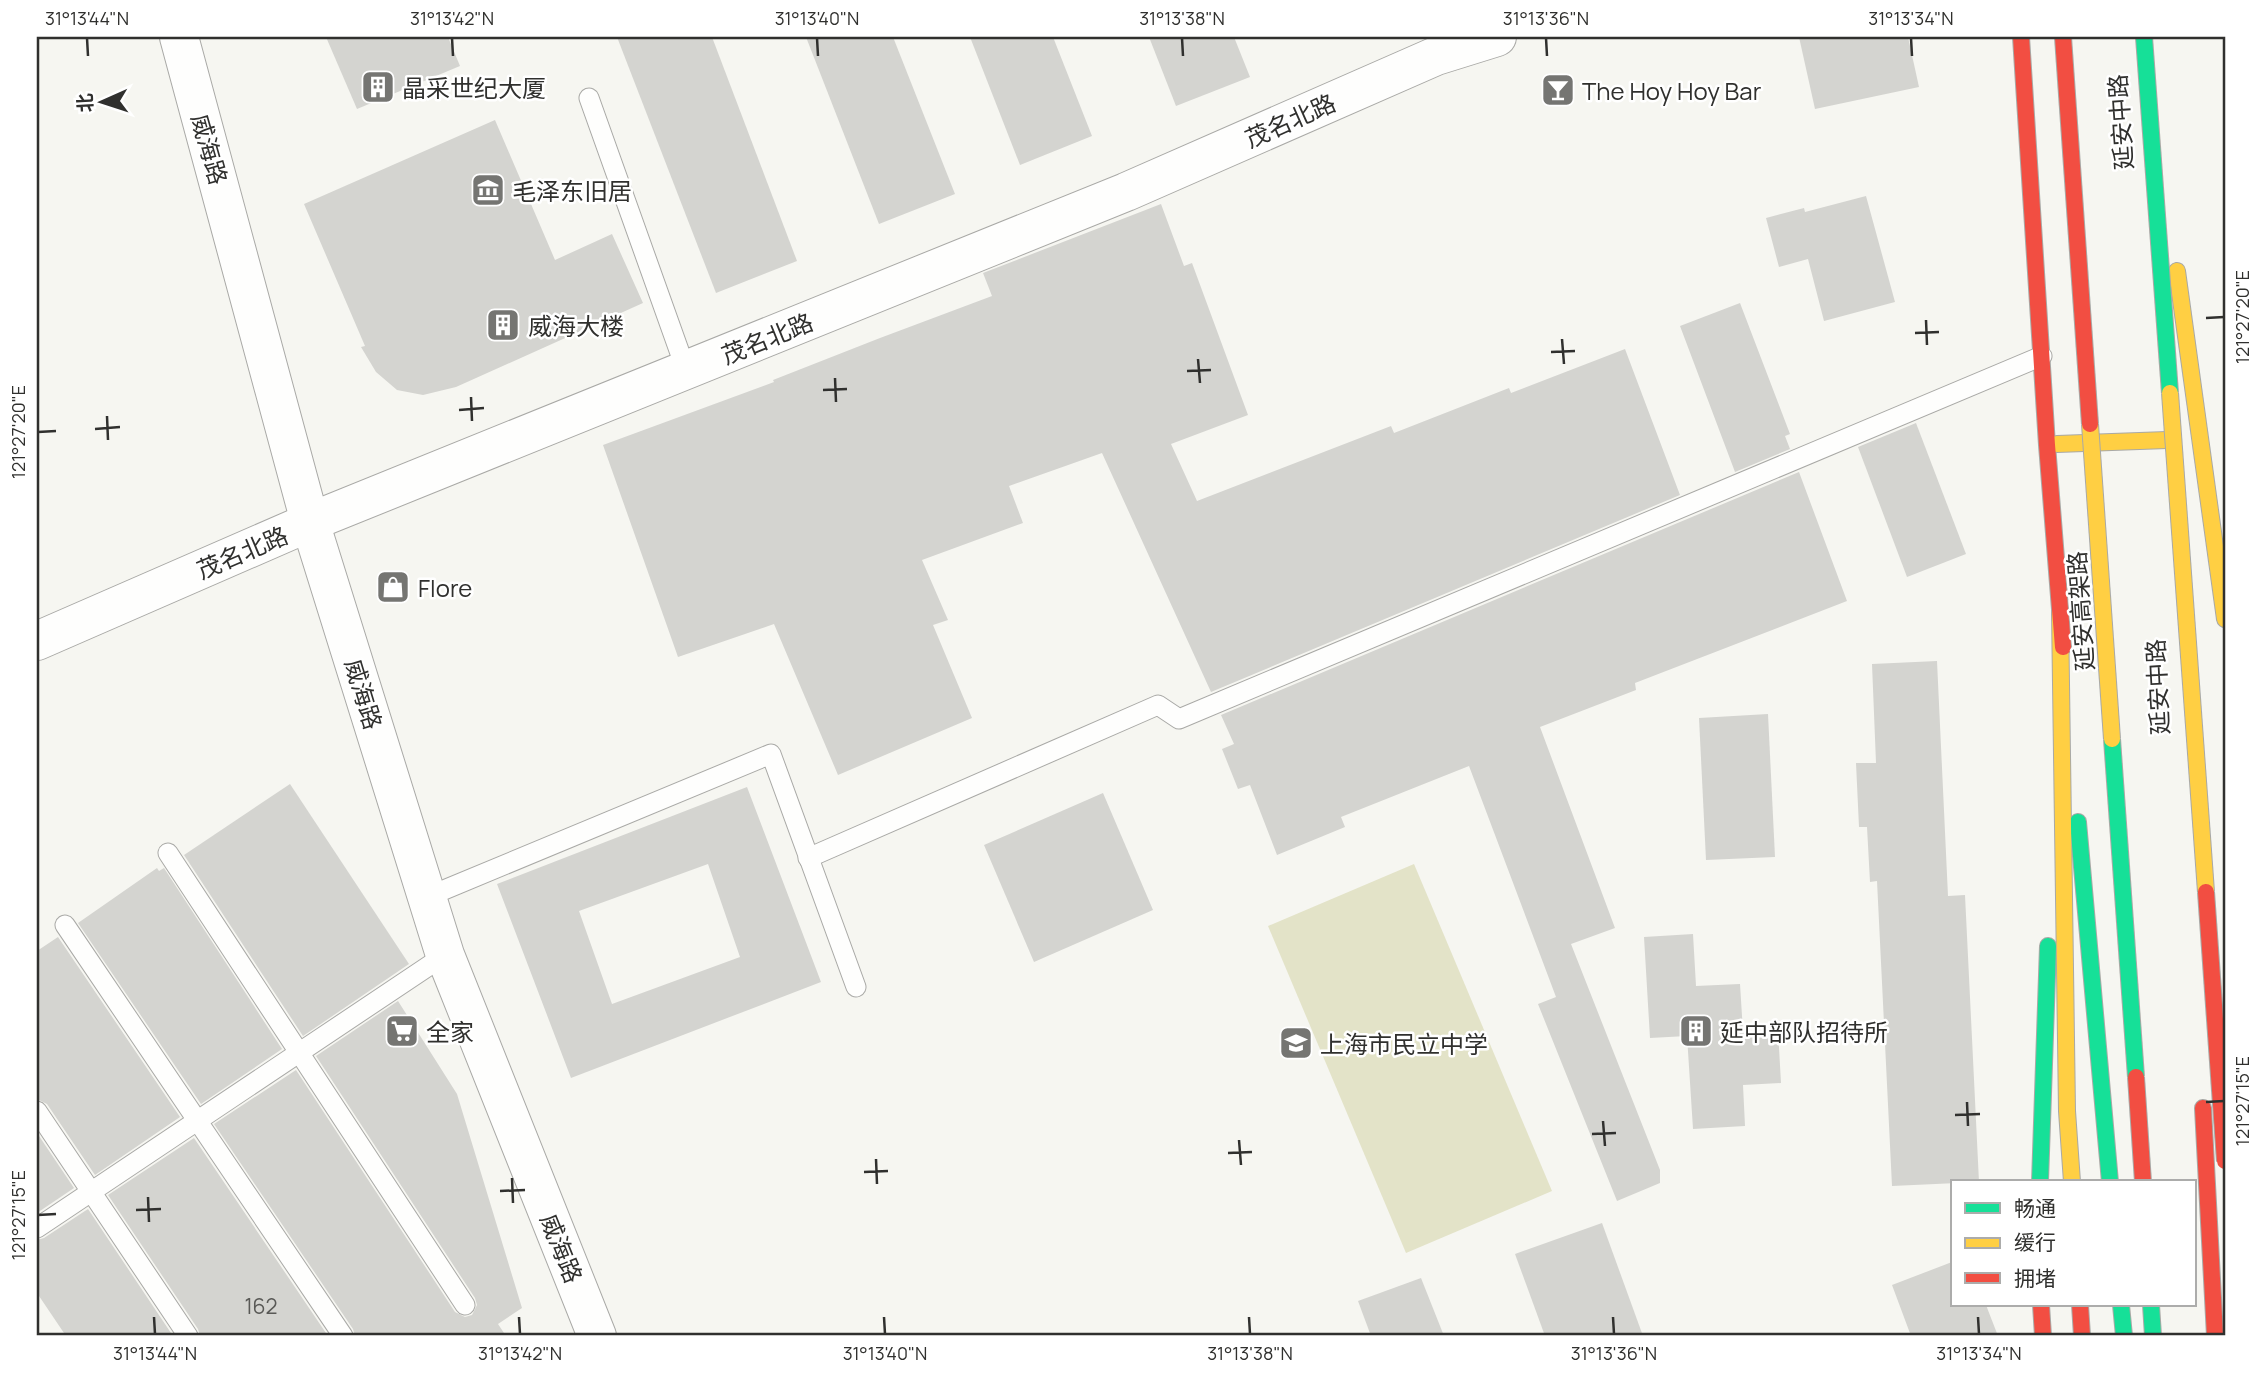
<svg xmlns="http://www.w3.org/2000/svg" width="2262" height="1373" font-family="Manrope,'Noto Sans SC',sans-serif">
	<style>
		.green { fill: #e3e3c8 }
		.building { fill: #d4d4d0; fill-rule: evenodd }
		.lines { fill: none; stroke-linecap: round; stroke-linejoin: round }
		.lane-casing { stroke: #a9a9a6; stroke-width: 21 }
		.street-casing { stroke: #a9a9a6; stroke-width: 40 }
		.fast-casing { stroke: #a9a9a6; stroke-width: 18 }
		.slow-casing { stroke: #a9a9a6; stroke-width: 18 }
		.jam-casing { stroke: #a9a9a6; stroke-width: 18 }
		.lane { stroke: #fefefd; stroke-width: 19 }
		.street { stroke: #fefefd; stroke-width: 38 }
		.fast { stroke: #16e098; stroke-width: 16 }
		.slow { stroke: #ffcf43; stroke-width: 16 }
		.jam { stroke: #f24e42; stroke-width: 16 }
		.fast-bridge-casing { stroke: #a9a9a6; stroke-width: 18; stroke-linecap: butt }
		.slow-bridge-casing { stroke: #a9a9a6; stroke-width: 18; stroke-linecap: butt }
		.jam-bridge-casing { stroke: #a9a9a6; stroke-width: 18; stroke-linecap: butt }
		.fast-bridge { stroke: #16e098; stroke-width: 16 }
		.slow-bridge { stroke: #ffcf43; stroke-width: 16 }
		.jam-bridge { stroke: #f24e42; stroke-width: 16 }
		.ticks { fill: none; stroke: #30302e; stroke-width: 2.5 }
		.labels { text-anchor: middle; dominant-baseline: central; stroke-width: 5; stroke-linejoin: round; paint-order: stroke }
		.number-label { font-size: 21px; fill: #595956 }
		.poi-label { font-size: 24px; fill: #30302e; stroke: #fff; text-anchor: start }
		.street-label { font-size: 24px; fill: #30302e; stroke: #fff }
		.neatline { fill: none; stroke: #30302e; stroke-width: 2.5 }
		.ticks-label { font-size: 18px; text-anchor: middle; fill: #30302e }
	</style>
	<rect width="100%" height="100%" fill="#f6f6f1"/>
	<!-- green -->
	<path class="green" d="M1414,864L1552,1191L1406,1253L1268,926Z"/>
	<!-- building -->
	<g class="building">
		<path d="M326,37H448L460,66L357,109Z"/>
		<path d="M617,37H712L797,261L716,293Z"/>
		<path d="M806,37H893L955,194L879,224Z"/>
		<path d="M970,37H1053L1092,136L1020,165Z"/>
		<path d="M1149,37H1234L1250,77L1176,106Z"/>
		<path d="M1799,37H1908L1919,87L1815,109Z"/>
		<path d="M495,120L555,260L612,234L643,303L456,387L423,395L397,390L376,372L361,347L365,346L304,204Z"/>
		<path d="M1866,196L1895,302L1824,321L1808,259L1779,267L1766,218L1804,208L1805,212Z"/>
		<path d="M1161,204L1184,266L1192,263L1248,415L1171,444L1197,501L1391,426L1394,433L1509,388L1511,393L1625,349L1680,495L1211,692L1102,453L1009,486L1023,523L922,560L948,620L933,625L972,718L838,775L774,624L678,657L603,445L774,382L773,380L880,338L992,296L983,273Z"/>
		<path d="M1740,303L1790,434L1785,436L1790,449L1735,472L1680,326Z"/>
		<path d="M1916,423L1966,554L1907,577L1858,447Z"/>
		<path d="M1799,472L1847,601L1635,683L1636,690L1540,727L1615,928L1571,944L1660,1170V1183L1617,1201L1538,1004L1556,997L1469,766L1341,817L1345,827L1277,855L1250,785L1238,789L1222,749L1234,744L1221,715Z"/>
		<path d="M1937,661L1948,896L1965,895L1979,1182L1892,1186L1877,881L1870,882L1867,827H1859L1856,763H1876L1872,664Z"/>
		<path d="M1768,714L1775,857L1706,860L1699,718Z"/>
		<path d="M290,784L409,964L303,1036L184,855Z"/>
		<path d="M747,787L821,982L571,1078L497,884ZM708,864L740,957L612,1004L579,911Z"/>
		<path d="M1103,793L1153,910L1034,962L984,845Z"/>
		<path d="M157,868L159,871L164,868L282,1049L201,1104L78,923Z"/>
		<path d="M1693,934L1696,986L1740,984L1743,1032L1778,1030L1781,1083L1743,1085L1745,1126L1693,1129L1687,1036L1650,1038L1644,937Z"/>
		<path d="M58,937L180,1117L95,1175L47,1104L37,1099V951Z"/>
		<path d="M398,1001L457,1094L522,1308L498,1324L506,1336H355L353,1329L214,1124L296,1070L455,1312L465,1317L472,1315L477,1305L475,1298L316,1056Z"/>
		<path d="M37,1133L74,1188L37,1213Z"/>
		<path d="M194,1138L328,1336H200L198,1329L108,1195Z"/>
		<path d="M88,1209L173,1336H66L37,1293V1240L44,1238Z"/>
		<path d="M1602,1223L1643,1336H1545L1515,1254Z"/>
		<path d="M1952,1262V1305H1986L1998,1336H1911L1892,1285Z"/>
		<path d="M1421,1278L1444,1336H1371L1358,1301Z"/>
	</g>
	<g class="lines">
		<defs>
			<g id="lane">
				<path d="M589,98L686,370"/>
				<path d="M168,853L465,1305"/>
				<path d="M808,858L1158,705L1179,719L2042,356"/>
				<path d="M427,897L771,754L856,987"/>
				<path d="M65,925L343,1336"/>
				<path d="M37,1111L188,1336"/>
				<path d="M37,1228L445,955"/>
			</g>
			<g id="street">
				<path d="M179,37L310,522L445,955L597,1336"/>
				<path d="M37,641L310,522L1126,192L1436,56L1497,37"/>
			</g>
			<g id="fast">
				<path d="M2078,822L2110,1182"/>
				<path d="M2040,1182L2048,946"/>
				<path d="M2121,1305L2124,1336"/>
				<path d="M2151,1305L2153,1336"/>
			</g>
			<g id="slow">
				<path d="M2177,271L2225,619"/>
				<path d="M2057,444L2167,440"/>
				<path d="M2060,612L2067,1111L2072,1182"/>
			</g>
			<g id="jam">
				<path d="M2021,37L2047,445L2063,647"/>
				<path d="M2203,1108L2215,1336"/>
				<path d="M2041,1305L2043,1336"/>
				<path d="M2080,1305L2082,1336"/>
			</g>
		</defs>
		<!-- lane casing -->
		<use href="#lane" class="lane-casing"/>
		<!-- street casing -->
		<use href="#street" class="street-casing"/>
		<!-- fast casing -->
		<use href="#fast" class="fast-casing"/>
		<!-- slow casing -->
		<use href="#slow" class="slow-casing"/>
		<!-- jam casing -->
		<use href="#jam" class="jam-casing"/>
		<!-- lane -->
		<use href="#lane" class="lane"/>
		<!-- street -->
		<use href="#street" class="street"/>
		<!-- fast -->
		<use href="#fast" class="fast"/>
		<!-- slow -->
		<use href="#slow" class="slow"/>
		<!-- jam -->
		<use href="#jam" class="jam"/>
		<defs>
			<g id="fast-bridge">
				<path d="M2144,37L2170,393"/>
				<path d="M2112,739L2136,1077"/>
			</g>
			<g id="slow-bridge">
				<path d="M2170,393L2206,892"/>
				<path d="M2090,424L2112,739"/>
			</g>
			<g id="jam-bridge">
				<path d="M2063,37L2090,424"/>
				<path d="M2206,892L2225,1161"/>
				<path d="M2136,1077L2143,1182"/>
			</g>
		</defs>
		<!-- fast-bridge casing -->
		<use href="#fast-bridge" class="fast-bridge-casing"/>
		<!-- slow-bridge casing -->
		<use href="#slow-bridge" class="slow-bridge-casing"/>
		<!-- jam-bridge casing -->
		<use href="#jam-bridge" class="jam-bridge-casing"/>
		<!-- fast-bridge -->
		<use href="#fast-bridge" class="fast-bridge"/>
		<!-- slow-bridge -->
		<use href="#slow-bridge" class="slow-bridge"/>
		<!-- jam-bridge -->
		<use href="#jam-bridge" class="jam-bridge"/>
	</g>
	<!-- ticks -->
	<path class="ticks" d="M87,38L88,56M452,38L453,56M817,38L818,56M1182,38L1183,56M1546,38L1547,56M1911,38L1912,56M2206,318L2224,317M1926,320L1927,345M1915,333L1939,332M1562,339L1564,364M1551,352L1575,351M1198,359L1200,383M1187,371L1211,370M835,378L836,402M823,390L847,389M471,397L472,421M459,410L484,408M107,416L108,440M95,429L120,427M38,432L56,431M1967,1102L1968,1126M2206,1102L2224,1101M1955,1115L1980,1114M1603,1121L1605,1146M1592,1134L1616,1133M1239,1140L1241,1165M1228,1153L1252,1152M876,1159L877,1184M864,1172L888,1171M512,1178L513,1203M500,1191L525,1190M148,1197L149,1222M136,1210L161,1209M38,1215L56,1214M154,1317L155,1334M519,1317L520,1334M884,1317L885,1334M1249,1317L1250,1334M1613,1317L1614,1334M1978,1317L1979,1334"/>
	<!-- icons -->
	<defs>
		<symbol id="building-square" viewBox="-11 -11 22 22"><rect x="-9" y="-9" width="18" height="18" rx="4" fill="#757572" stroke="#fff"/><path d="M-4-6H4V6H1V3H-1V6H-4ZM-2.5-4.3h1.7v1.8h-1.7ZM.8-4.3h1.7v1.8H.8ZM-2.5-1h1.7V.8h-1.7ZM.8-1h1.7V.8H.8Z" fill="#fff"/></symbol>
		<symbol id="bar-square" viewBox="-11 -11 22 22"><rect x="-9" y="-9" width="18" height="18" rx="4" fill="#757572" stroke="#fff"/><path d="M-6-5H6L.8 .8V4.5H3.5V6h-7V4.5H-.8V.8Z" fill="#fff"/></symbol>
		<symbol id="museum-square" viewBox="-11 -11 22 22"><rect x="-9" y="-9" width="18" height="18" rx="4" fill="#757572" stroke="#fff"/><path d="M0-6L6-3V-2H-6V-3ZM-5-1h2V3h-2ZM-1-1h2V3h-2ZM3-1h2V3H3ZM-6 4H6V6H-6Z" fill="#fff"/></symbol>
		<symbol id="shop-square" viewBox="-11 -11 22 22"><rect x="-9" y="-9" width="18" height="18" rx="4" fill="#757572" stroke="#fff"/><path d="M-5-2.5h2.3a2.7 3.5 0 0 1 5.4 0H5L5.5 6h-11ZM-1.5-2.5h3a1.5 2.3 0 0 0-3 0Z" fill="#fff"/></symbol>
		<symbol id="supermarket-square" viewBox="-11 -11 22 22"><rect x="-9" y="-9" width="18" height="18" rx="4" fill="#757572" stroke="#fff"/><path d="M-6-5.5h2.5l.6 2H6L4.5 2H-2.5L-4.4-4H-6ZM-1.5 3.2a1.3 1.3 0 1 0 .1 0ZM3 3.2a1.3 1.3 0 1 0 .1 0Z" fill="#fff"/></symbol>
		<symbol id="school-square" viewBox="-11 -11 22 22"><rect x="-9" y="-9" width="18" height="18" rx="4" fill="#757572" stroke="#fff"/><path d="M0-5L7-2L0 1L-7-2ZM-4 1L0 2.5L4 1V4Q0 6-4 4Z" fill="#fff"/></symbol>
	</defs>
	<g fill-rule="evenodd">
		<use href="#building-square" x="359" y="68" width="38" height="38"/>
		<use href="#bar-square" x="1539" y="71" width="38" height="38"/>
		<use href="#museum-square" x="469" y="171" width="38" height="38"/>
		<use href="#building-square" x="484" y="306" width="38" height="38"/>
		<use href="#shop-square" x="374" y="568" width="38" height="38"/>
		<use href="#supermarket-square" x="383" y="1012" width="38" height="38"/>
		<use href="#building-square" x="1677" y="1012" width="38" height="38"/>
		<use href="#school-square" x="1277" y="1024" width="38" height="38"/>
	</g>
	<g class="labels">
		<!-- number labels -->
		<g class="number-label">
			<text x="261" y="1306">162</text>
		</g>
		<!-- poi labels -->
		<g class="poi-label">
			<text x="402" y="87">晶采世纪大厦</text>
			<text x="1582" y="90">The Hoy Hoy Bar</text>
			<text x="512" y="190">毛泽东旧居</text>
			<text x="528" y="325">威海大楼</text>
			<text x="418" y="587">Flore</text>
			<text x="426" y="1031">全家</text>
			<text x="1720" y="1031">延中部队招待所</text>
			<text x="1320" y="1043">上海市民立中学</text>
		</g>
		<!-- street labels -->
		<g class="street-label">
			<text transform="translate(1290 120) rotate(-24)">茂名北路</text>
			<text transform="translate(2120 122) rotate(-94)">延安中路</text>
			<text transform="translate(210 149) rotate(74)">威海路</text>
			<text transform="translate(767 338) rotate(-22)">茂名北路</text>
			<text transform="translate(242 552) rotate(-23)">茂名北路</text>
			<text transform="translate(2080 611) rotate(-94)">延安高架路</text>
			<text transform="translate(2157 687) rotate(-93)">延安中路</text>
			<text transform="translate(364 694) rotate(73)">威海路</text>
			<text transform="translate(562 1248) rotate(68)">威海路</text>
		</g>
	</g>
	<!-- border -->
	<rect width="2262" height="1373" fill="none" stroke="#ffffff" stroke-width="77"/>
	<!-- legend -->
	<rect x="1951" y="1180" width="245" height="126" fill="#ffffff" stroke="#acacab" stroke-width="2"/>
	<rect x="1965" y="1203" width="35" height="10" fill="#16e098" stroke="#acacab" stroke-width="2"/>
	<text x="2014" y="1216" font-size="21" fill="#30302e">畅通</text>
	<rect x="1965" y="1238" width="35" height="10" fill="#ffcf43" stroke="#acacab" stroke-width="2"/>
	<text x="2014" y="1250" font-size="21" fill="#30302e">缓行</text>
	<rect x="1965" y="1273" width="35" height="10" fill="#f24e42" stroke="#acacab" stroke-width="2"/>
	<text x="2014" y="1286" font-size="21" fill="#30302e">拥堵</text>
	<!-- north arrow -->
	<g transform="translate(102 102) rotate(267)" stroke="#ffffff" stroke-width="5" paint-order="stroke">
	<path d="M0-5L12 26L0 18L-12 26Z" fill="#30302e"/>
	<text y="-10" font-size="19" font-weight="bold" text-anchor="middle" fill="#30302e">北</text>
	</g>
	<rect x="38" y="38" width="2186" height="1296" class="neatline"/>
	<g class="ticks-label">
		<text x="87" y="25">31°13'44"N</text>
		<text x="452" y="25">31°13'42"N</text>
		<text x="817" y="25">31°13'40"N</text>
		<text x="1182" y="25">31°13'38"N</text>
		<text x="1546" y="25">31°13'36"N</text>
		<text x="1911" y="25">31°13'34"N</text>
		<text transform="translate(2243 317) rotate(-90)" y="6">121°27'20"E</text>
		<text transform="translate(19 432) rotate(-90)" y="6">121°27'20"E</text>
		<text transform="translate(2243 1101) rotate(-90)" y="6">121°27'15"E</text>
		<text transform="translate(19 1215) rotate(-90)" y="6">121°27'15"E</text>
		<text x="155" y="1360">31°13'44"N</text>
		<text x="520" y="1360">31°13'42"N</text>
		<text x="885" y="1360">31°13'40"N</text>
		<text x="1250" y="1360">31°13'38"N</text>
		<text x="1614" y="1360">31°13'36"N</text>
		<text x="1979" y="1360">31°13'34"N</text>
	</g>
</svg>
